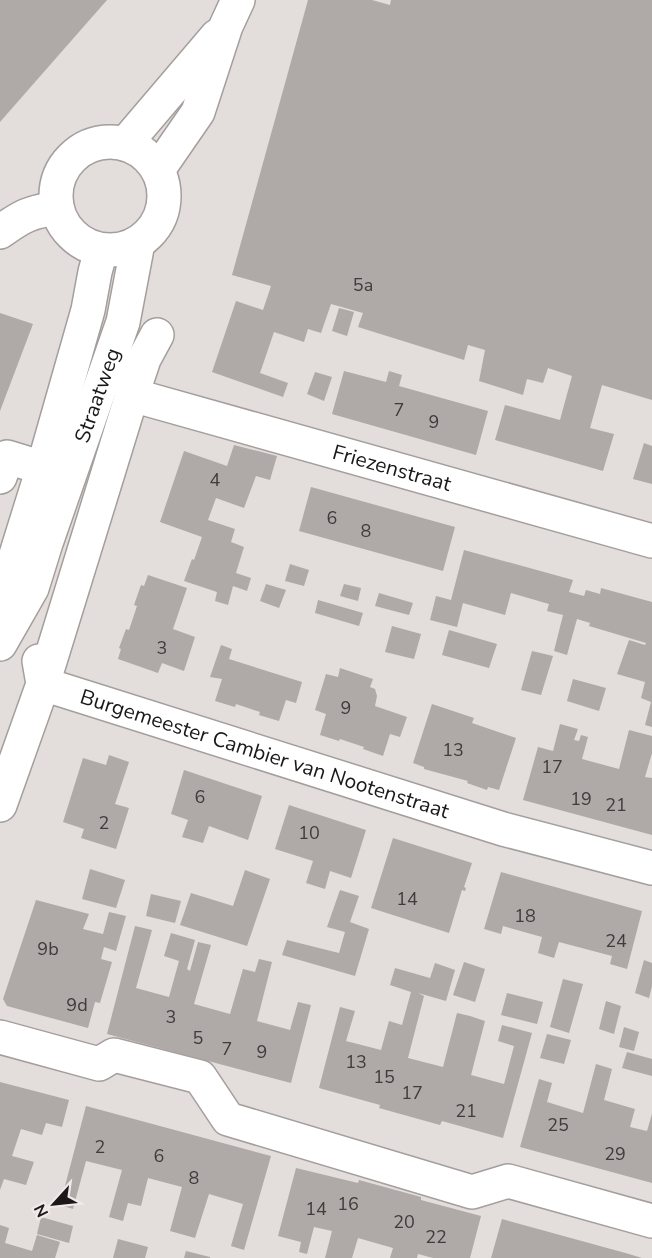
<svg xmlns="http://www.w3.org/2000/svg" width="652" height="1258" font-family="'Nunito Sans',sans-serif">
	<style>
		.building { fill: #afa9a7 }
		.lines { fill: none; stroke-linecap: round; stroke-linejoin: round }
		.minor-casing { stroke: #a49e9c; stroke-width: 36 }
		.secondary-casing { stroke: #a49e9c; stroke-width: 36 }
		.minor { stroke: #fff; stroke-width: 33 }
		.secondary { stroke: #fff; stroke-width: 33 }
		.labels { text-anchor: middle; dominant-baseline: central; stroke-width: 4.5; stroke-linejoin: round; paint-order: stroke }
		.number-label { font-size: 18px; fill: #3f3c3c }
		.street-label { font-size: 21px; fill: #1a1818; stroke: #f1eae8 }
	</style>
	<rect width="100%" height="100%" fill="#e3dddb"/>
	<!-- building -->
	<g class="building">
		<path d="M0,0H107L0,122Z"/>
		<path d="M308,0H372L390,5L391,0H652V400L602,385L590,428L614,434L603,471L495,440L505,405L560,420L572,376L548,368L543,383L527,379L523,395L498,387L479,381L485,350L468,345L464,360L358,327L363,313L331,304L321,333L308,329L304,342L274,332L260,373L288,383L283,397L212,372L236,301L263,310L271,286L232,275Z"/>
		<path d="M339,308L354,312L347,336L332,331Z"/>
		<path d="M0,313L33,324L0,411Z"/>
		<path d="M344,371L386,382L389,371L402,375L399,386L488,411L476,455L332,414Z"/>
		<path d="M315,372L332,377L324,401L307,394Z"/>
		<path d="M644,443L652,446V484L633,479Z"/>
		<path d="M234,445L277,456L270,480L256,476L244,508L216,498L208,520L235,529L231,542L244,547L236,573L251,578L247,591L233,586L228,605L215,601L217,592L184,581L192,559L194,560L202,537L160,522L184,451L227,466Z"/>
		<path d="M311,487L455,527L443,571L299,531Z"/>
		<path d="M464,550L573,580L569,592L584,596L586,590L600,594L601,588L652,602V727L645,725L651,702L641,698L645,682L617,674L629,640L645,645L646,643L589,626L590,623L577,619L567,655L554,651L563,615L547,611L549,604L511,593L505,615L463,603L457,627L430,620L436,596L451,600Z"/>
		<path d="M290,564L309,570L304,586L285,581Z"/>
		<path d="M148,575L187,588L173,629L195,637L184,671L162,663L158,673L118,659L121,649L119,648L126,629L129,630L137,606L134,605L141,585L144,586Z"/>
		<path d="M266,584L286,590L279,608L260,601Z"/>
		<path d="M344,584L361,588L358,601L340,596Z"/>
		<path d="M379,593L413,603L409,615L375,606Z"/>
		<path d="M318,600L363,613L359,626L315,613Z"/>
		<path d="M392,626L421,634L414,659L385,652Z"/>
		<path d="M449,630L497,644L489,668L442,655Z"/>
		<path d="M221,645L232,649L229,659L302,682L296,703L286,700L279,721L259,715L260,712L236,704L235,707L215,701L222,679L210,677Z"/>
		<path d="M532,651L553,656L541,695L521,690Z"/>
		<path d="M340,668L373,679L370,687L375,689L377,696L375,706L407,717L400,737L390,734L383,756L363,749L364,747L340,739L339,741L320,735L326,714L315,710L326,674L338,677Z"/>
		<path d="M573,679L606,688L599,711L567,701Z"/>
		<path d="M432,704L474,718L472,723L516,738L499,790L488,787L487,790L467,783L468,781L424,769V767L413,763Z"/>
		<path d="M560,724L578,729L574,740L579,741L581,735L588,737L582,759L619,769L629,730L652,736V753L645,777L652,778V835L523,800L538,747L553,751Z"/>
		<path d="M109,755L129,762L115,804L129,808L116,849L81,838L84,829L63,822L83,758L106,765Z"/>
		<path d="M184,770L262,796L248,840L209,826L203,843L182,837L188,820L171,814Z"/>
		<path d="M289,805L366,830L351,878L330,871L325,889L306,883L313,861L275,849Z"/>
		<path d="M393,838L472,863L464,887L466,888L465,891L462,890L449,933L371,908Z"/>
		<path d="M90,869L125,880L116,908L82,899Z"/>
		<path d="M245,870L270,879L247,946L180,925L191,893L233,906Z"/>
		<path d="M501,872L642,911L627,969L610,964L612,956L559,942L554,958L538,953L542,937L503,926L501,934L484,929Z"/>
		<path d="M340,890L359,896L350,922L369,929L355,976L282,955L287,940L339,953L345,932L327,927Z"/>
		<path d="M151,894L181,901L175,923L146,916Z"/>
		<path d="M36,900L89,914L83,929L103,934L109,912L126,916L116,951L104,947L101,959L112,962L100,1003L95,1002L88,1028L7,1006L3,999Z"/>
		<path d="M135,926L152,930L136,988L169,997L179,961L164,956L171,933L195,940L187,969L190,971L198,942L211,945L194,1004L230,1014L243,969L255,972L259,959L272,962L257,1021L290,1030L298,1002L311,1005L291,1083L107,1034Z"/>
		<path d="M644,960L652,963V986L649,998L635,993Z"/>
		<path d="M464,962L485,969L475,1002L453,995Z"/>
		<path d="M435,963L455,970L446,1001L418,993L424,996L408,1058L443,1067L457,1013L470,1016L485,1021L471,1075L504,1084L514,1046L498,1041L502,1025L532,1033L503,1138L442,1121L440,1125L379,1108L380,1105L319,1088L340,1007L355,1011L346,1041L381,1050L389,1021L402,1025L411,992L390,985L395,968L430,978Z"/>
		<path d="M563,979L583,984L569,1033L550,1027Z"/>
		<path d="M507,993L543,1002L537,1024L501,1015Z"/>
		<path d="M606,1001L621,1006L614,1034L599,1029Z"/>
		<path d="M624,1027L639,1032L634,1051L619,1047Z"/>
		<path d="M547,1034L571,1040L564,1064L540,1058Z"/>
		<path d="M627,1052L652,1059V1076L622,1068Z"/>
		<path d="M596,1064L612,1069L604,1100L635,1109L630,1127L647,1131L652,1114V1183L520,1147L539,1079L552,1083L547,1102L583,1113Z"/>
		<path d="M0,1082L69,1100L62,1127L46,1123L42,1135L21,1129L12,1156L34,1162L30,1173L26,1185L4,1179L0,1190Z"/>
		<path d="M86,1106L271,1156L244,1250L231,1246L243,1204L209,1194L195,1238L170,1231L182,1187L148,1178L141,1206L128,1203L123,1221L109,1217L122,1170L86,1161L73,1209L60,1205Z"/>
		<path d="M296,1168L358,1183L359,1180L421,1197V1200L481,1216L470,1258H433L418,1254L417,1258H390L393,1248L358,1238L352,1258H325L332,1231L314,1227L307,1254L299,1252L301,1242L278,1236Z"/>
		<path d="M41,1217L73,1226L69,1243L37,1234Z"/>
		<path d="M502,1219L629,1254L642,1258H491Z"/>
		<path d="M0,1225L9,1228L5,1243L32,1251L37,1235L60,1242L55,1258H0Z"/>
		<path d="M118,1239L148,1247L145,1258H113Z"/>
		<path d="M186,1251L210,1257V1258H184Z"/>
	</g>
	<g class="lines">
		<defs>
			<g id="minor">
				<path d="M0,232C22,216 30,212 57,208"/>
				<path id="s1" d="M157,335L144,359L132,395L43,684L503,829L652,868"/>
				<path id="s2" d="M132,395L652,541"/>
				<path d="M0,477L7,457L43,468"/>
				<path d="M0,805L43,684L39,661"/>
				<path d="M0,1037L99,1064L114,1055L200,1077L228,1119L472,1192L508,1181L652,1221"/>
			</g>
			<g id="secondary">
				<circle cx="110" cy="196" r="54"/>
				<path d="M125,144L217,36"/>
				<path d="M158,170L198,112L226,26L238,0"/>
				<path d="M0,626L9,577L43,468L88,310L95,272L101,250"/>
				<path id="s3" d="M0,644L32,588L46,543L123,322L138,243"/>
			</g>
		</defs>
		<!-- minor casing -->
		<use href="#minor" class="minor-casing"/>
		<!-- secondary casing -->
		<use href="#secondary" class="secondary-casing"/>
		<!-- minor -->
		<use href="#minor" class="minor"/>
		<!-- secondary -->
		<use href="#secondary" class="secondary"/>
	</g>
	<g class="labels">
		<!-- number labels -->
		<g class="number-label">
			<text x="363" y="285">5a</text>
			<text x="399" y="410">7</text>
			<text x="434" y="422">9</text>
			<text x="215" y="480">4</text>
			<text x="332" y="518">6</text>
			<text x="366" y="531">8</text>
			<text x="162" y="648">3</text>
			<text x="346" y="708">9</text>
			<text x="453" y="750">13</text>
			<text x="552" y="767">17</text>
			<text x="200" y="797">6</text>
			<text x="581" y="799">19</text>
			<text x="616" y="805">21</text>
			<text x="104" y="823">2</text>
			<text x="309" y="833">10</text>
			<text x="407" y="899">14</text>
			<text x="525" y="916">18</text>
			<text x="616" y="941">24</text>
			<text x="48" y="949">9b</text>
			<text x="77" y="1005">9d</text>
			<text x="171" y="1017">3</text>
			<text x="198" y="1038">5</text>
			<text x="227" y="1049">7</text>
			<text x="262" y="1052">9</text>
			<text x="356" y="1062">13</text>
			<text x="384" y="1077">15</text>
			<text x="412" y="1093">17</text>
			<text x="466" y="1111">21</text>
			<text x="558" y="1125">25</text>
			<text x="100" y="1147">2</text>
			<text x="615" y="1154">29</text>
			<text x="159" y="1156">6</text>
			<text x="194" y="1178">8</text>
			<text x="348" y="1204">16</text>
			<text x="316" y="1209">14</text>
			<text x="404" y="1222">20</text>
			<text x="436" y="1237">22</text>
		</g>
		<!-- street labels -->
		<g class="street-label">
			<text stroke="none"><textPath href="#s3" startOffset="268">Straatweg</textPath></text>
			<text stroke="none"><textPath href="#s2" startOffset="270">Friezenstraat</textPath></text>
			<text stroke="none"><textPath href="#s1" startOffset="600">Burgemeester Cambier van Nootenstraat</textPath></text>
		</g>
	</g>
	<!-- north arrow -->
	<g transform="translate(54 1204) rotate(243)" stroke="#f1eae8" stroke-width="4.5" paint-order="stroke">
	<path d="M0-4.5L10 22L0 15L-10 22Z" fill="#1a1818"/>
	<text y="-9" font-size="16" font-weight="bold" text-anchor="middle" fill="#1a1818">N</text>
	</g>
</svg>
